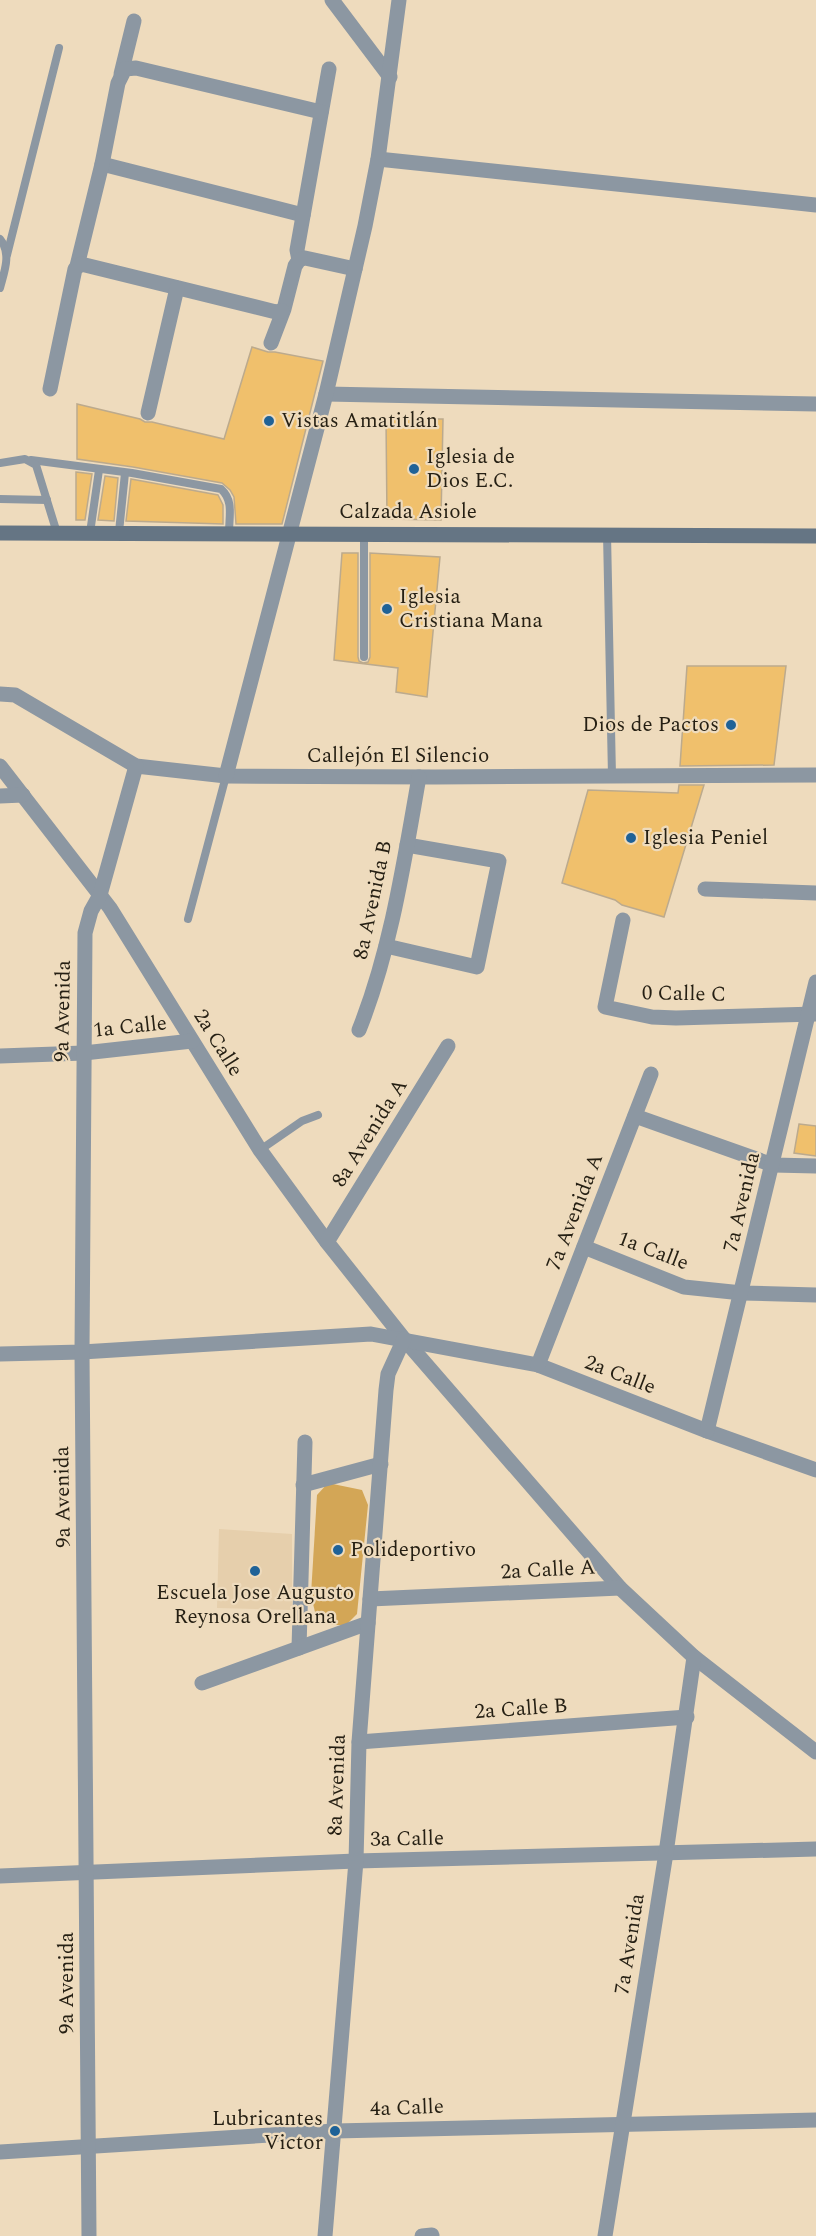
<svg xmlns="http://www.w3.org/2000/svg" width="816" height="2236" font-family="Spectral,serif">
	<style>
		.built { fill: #e6cfac }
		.green { fill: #d3a656 }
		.building { fill: #f0c06c; stroke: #bcaa8d; stroke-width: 1.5 }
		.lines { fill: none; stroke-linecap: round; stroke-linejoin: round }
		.lane { stroke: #8c97a2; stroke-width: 8 }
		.street { stroke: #8c97a2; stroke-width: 15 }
		.secondary { stroke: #657584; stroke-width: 15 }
		.poi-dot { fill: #1f6297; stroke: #eedbbd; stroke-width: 2 }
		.labels { text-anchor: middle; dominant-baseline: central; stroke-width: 4.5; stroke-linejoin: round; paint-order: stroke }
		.poi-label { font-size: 21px; fill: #251f13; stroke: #eedbbd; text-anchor: start }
		.street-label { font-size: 21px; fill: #251f13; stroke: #eedbbd }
	</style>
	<rect width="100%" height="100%" fill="#eedbbd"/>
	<!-- built -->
	<path class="built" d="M219,1529L292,1534V1610L217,1608Z"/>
	<!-- green -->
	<path class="green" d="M328,1483L362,1490L368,1505L357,1614L346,1625H330L315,1612L311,1595L317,1495Z"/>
	<!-- building -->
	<g class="building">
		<path d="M252,347L268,352H275L323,361L282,524H236L234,497L230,490L222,483L133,467L77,459V404L140,419L145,422H152L224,439Z"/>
		<path d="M386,419H443L441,520L387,519Z"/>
		<path d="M76,472L92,474L85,520H76Z"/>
		<path d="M105,476L118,478L114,521L98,520Z"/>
		<path d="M131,479L218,495L223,505V524L126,521Z"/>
		<path d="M342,553H358V657L359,661L363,663L368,662L370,657V553L440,557L427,697L396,692L398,668L334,660Z"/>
		<path d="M687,666H786L774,765L680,766Z"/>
		<path d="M679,785H704L664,917L622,905L615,900L562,883L588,790L678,793Z"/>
		<path d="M799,1124L816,1126V1156L794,1153Z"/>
	</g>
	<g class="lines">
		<!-- lane -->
		<g class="lane">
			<path d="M0,239C12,254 4,272 0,288"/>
			<path d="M7,255L59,48"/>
			<path d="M31,460L132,473L221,489C234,501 229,516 229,533"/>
			<path d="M0,463L25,459L36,465L57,533"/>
			<path d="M0,499L47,500"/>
			<path d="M119,532L125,473"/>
			<path d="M90,533L99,470"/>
			<path d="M607,534L612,776"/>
			<path d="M364,657V533"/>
			<path d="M188,919L226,776"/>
			<path d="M260,1150L302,1121L318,1115"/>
		</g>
		<!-- street -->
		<g class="street">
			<path d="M332,0L390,77"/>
			<path d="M121,74L134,21"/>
			<path d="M378,159L816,205"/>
			<path d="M102,164L303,215"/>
			<path d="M299,260L297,250L329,69"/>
			<path d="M77,266L102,164L118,83L125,69L136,68L321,112"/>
			<path d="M271,343L284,309L295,266L299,260L305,258L355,269"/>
			<path d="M50,389L75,269L81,264L276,312L282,311"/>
			<path d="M326,394L816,404"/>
			<path d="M148,413L177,288"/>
			<path d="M0,694L15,695L136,766L226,776L435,777L816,775"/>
			<path d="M0,766L110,908L260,1150L327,1242L404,1339L620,1588L694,1657L816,1752"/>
			<path d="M226,776L326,394L365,226L378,159L399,0"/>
			<path d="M0,796L23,795"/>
			<path d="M705,889L816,893"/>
			<path d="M623,920L605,1007L652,1017L676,1018L816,1014"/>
			<path d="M386,946L477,967L499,861L407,845"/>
			<path d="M359,1030C391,950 404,862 419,777"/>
			<path d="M0,1056L84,1053L192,1041"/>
			<path d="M635,1116L773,1165L816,1166"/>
			<path d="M327,1242L448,1046"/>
			<path d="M584,1247L684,1287L742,1293L816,1295"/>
			<path d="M0,1354L82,1352L371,1334L538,1365L707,1431L816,1470"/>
			<path d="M538,1365L651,1074"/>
			<path d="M707,1431L816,982"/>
			<path d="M303,1485L381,1464"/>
			<path d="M370,1599L620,1588"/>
			<path d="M299,1648L305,1442"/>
			<path d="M202,1683L368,1623"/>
			<path d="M359,1742L687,1717"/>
			<path d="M0,1876L356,1861L816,1849"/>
			<path d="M0,2152L335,2131L816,2120"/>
			<path d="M89,2236L82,1352L85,933L91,911L100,895L136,766"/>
			<path d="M325,2236L356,1861L359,1742L386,1390L388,1374L404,1339"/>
			<path d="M422,2236L432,2235"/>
			<path d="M605,2236L666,1853L694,1657"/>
		</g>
		<!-- secondary -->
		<path class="secondary" d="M0,533L816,536"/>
	</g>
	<!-- markers -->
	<g class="poi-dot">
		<circle cx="269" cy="421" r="6"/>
		<circle cx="414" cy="469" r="6"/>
		<circle cx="387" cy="609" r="6"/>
		<circle cx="731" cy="725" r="6"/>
		<circle cx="631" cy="838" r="6"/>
		<circle cx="338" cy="1550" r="6"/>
		<circle cx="255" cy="1571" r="6"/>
		<circle cx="335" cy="2131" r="6"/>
	</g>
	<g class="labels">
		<!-- poi labels -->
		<g class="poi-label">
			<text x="281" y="421">Vistas Amatitlán</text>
			<text x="426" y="457">Iglesia de<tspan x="426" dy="24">Dios E.C.</tspan></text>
			<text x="399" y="597">Iglesia<tspan x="399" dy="24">Cristiana Mana</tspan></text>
			<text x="719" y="725" text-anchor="end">Dios de Pactos</text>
			<text x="643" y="838">Iglesia Peniel</text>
			<text x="350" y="1550">Polideportivo</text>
			<text x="255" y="1593" text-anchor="middle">Escuela Jose Augusto<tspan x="255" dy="24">Reynosa Orellana</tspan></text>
			<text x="323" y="2119" text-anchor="end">Lubricantes<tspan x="323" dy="24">Victor</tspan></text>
		</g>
		<!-- street labels -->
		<g class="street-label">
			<text x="408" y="512">Calzada Asiole</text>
			<text x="398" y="756">Callejón El Silencio</text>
			<text transform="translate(373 900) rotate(-78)">8a Avenida B</text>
			<text transform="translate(684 994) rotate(1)">0 Calle C</text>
			<text transform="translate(63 1011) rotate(-89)">9a Avenida</text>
			<text transform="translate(130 1027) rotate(-6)">1a Calle</text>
			<text transform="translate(218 1043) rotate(58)">2a Calle</text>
			<text transform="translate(370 1133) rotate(-58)">8a Avenida A</text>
			<text transform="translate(742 1202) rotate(-77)">7a Avenida</text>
			<text transform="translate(575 1212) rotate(-69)">7a Avenida A</text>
			<text transform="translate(653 1251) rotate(21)">1a Calle</text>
			<text transform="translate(620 1375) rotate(21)">2a Calle</text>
			<text transform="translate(63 1497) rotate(-91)">9a Avenida</text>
			<text transform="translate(548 1570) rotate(-3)">2a Calle A</text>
			<text transform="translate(521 1709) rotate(-4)">2a Calle B</text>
			<text transform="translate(337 1785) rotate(-88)">8a Avenida</text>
			<text transform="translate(407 1839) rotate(-1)">3a Calle</text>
			<text transform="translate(630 1944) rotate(-81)">7a Avenida</text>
			<text transform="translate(67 1983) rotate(-90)">9a Avenida</text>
			<text transform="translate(407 2108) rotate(-2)">4a Calle</text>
		</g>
	</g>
</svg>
